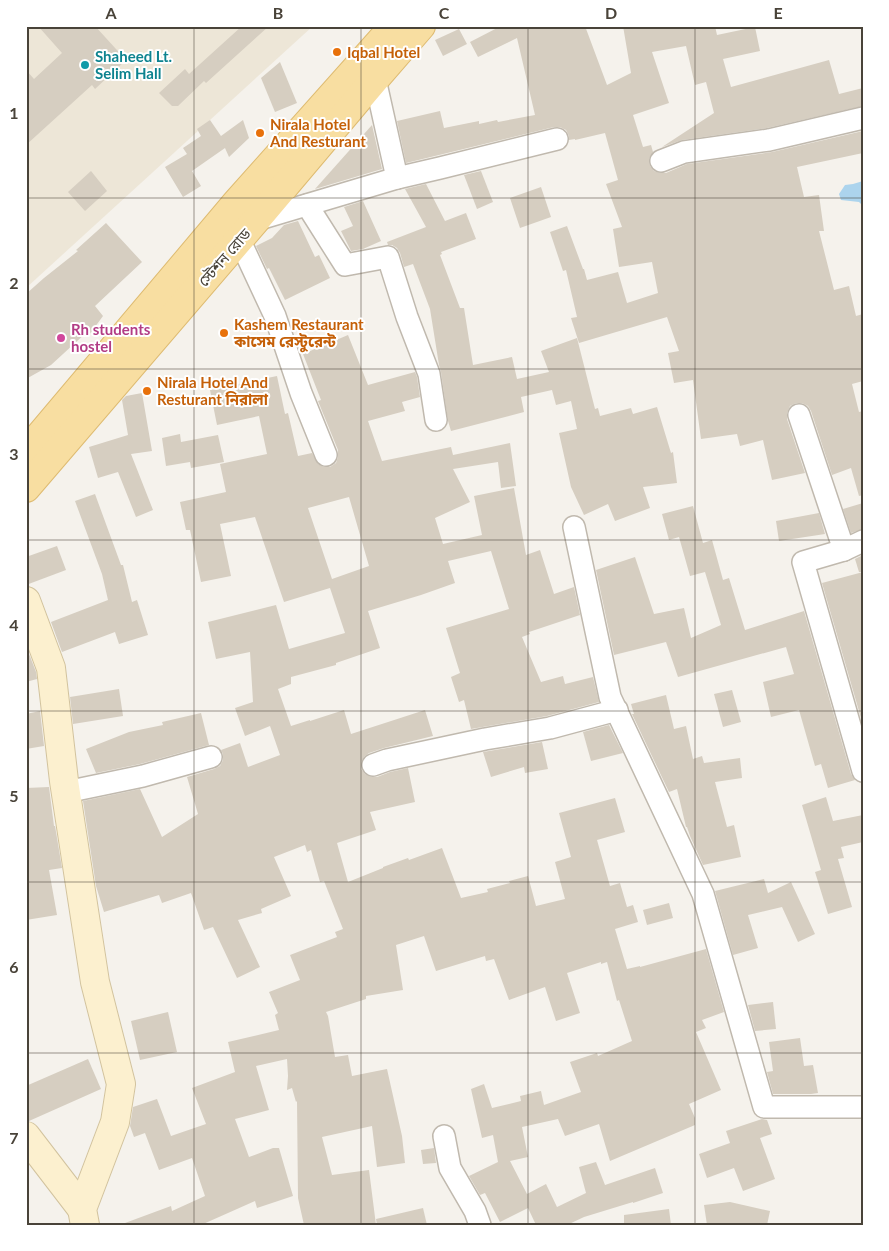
<svg xmlns="http://www.w3.org/2000/svg" width="889" height="1251" font-family="Lato,'Noto Sans Bengali',sans-serif">
	<style>
		.education { fill: #ede6d7 }
		.water { fill: #acd4ed }
		.building { fill: #d6cec1; fill-rule: evenodd }
		.lines { fill: none; stroke-linecap: round; stroke-linejoin: round }
		.street-casing { stroke: #c0b9ae; stroke-width: 24 }
		.secondary-casing { stroke: #d2c39e; stroke-width: 30 }
		.primary-casing { stroke: #debb71; stroke-width: 30 }
		.street { stroke: #fff; stroke-width: 21 }
		.secondary { stroke: #fcf0cf; stroke-width: 28 }
		.primary { stroke: #f8dea1; stroke-width: 28 }
		.grid { fill: none; stroke: #494339; stroke-width: 1; stroke-opacity: 0.55 }
		.food-dot { fill: #e8710a; stroke: #fff; stroke-width: 2 }
		.culture-dot { fill: #0f9aa8; stroke: #fff; stroke-width: 2 }
		.hotel-dot { fill: #d1479c; stroke: #fff; stroke-width: 2 }
		.labels { text-anchor: middle; dominant-baseline: central; stroke-width: 4; stroke-linejoin: round; paint-order: stroke }
		.food-label { font-size: 15px; font-weight: bold; fill: #c56008; stroke: #fff; text-anchor: start }
		.culture-label { font-size: 15px; font-weight: bold; fill: #0d838f; stroke: #fff; text-anchor: start }
		.street-label { font-size: 15px; fill: #494339; stroke: #fff }
		.hotel-label { font-size: 15px; font-weight: bold; fill: #b23c85; stroke: #fff; text-anchor: start }
		.neatline { fill: none; stroke: #494339; stroke-width: 2 }
		.grid-label { font-size: 16px; text-anchor: middle; font-weight: bold; fill: #494339 }
	</style>
	<rect width="100%" height="100%" fill="#f5f2ec"/>
	<!-- education -->
	<path class="education" d="M26,26H313L26,288Z"/>
	<!-- water -->
	<path class="water" d="M863,181V206L859,202L841,200L839,194L845,185L853,184Z"/>
	<!-- building -->
	<g class="building">
		<path d="M38,26H95L126,60L95,89L92,85L26,145V70L34,79L62,53Z"/>
		<path d="M242,26H269L206,83L204,81L178,106H172L159,93L185,69L189,74Z"/>
		<path d="M501,26H585L607,85L631,73L623,26H715L717,35L755,27L760,51L723,59L731,87L829,60L839,94L863,88V106L767,128L682,140L662,147L714,113L706,82L695,85L686,46L652,52L669,103L633,115L643,147L651,145L653,152L649,159L650,166L654,171L660,173H666L687,164L772,152L863,131V153L797,167L804,197L819,195L824,231H819L834,290L849,286L856,316L863,314V381L852,384L859,412L863,411V495L859,496L851,468L832,475L811,411L808,406L802,403H796L790,406L787,413V419L805,473L772,480L763,440L740,446L737,434L701,439L693,380L674,383L668,353L679,351L667,317L579,343L571,318L577,317L566,270L563,271L550,232L567,226L583,269H584L587,280L618,272L627,303L658,293L652,262L619,267L613,229L622,227L606,184L618,180L605,133L575,140V139L569,140V136L566,130L560,127H554L406,163L397,121L440,111L444,128L479,121V124L497,120L498,122L535,115L517,38L478,57L470,42Z"/>
		<path d="M459,29L467,44L443,56L435,40Z"/>
		<path d="M280,62L297,103L275,112L261,78Z"/>
		<path d="M210,120L221,136L243,120L249,138L229,157L225,148L192,171L201,186L183,197L165,167L187,154L183,148L201,136L197,129Z"/>
		<path d="M372,125L382,169L315,189Z"/>
		<path d="M91,171L107,191L85,211L68,192Z"/>
		<path d="M481,171L493,202L477,209L464,175Z"/>
		<path d="M426,184L445,221L466,213L476,239L441,252L442,254L440,255L460,308H464L473,365L512,357L517,379L549,372L541,351L577,338L595,409L598,408L600,416L631,408L633,414L657,407L671,453L673,452L677,483L643,487L650,508L615,521L608,504L584,515L571,487L559,433L577,429L571,401L556,405L552,390L521,397L524,412L451,431L448,421L441,372L439,365L430,309L413,264L404,267L400,253L397,248L392,245H388L387,242L426,227L405,189Z"/>
		<path d="M541,187L551,217L520,228L510,198Z"/>
		<path d="M363,201L381,241L363,249L351,251L341,231L353,226L344,207Z"/>
		<path d="M298,221L315,257L319,255L330,278L285,300L269,268L267,269L256,246L272,238L284,225Z"/>
		<path d="M106,223L142,262L95,306L103,316L89,335L87,332L51,365L26,379V294L44,278L78,251L76,250Z"/>
		<path d="M348,335L368,385L415,372L417,377L420,397L402,402L405,411L368,421L382,461L451,447L453,455L510,443L516,486L501,488L498,462L453,469L470,502L435,518L443,544L482,535L474,496L514,488L526,555L540,550L554,594L574,587L580,615L529,632L530,634L522,637L541,682L563,676L565,684L593,677L599,702L547,716L471,729L464,700L459,702L451,677L460,673L446,628L509,609L491,551L448,561L455,583L421,595L368,611L380,648L336,663V665L291,677V684L278,689L291,726L310,720V721L344,710L351,734L425,710L433,736L384,748L369,753L364,757L361,762V769L365,774L371,777H377L390,772L408,768L415,802L370,812L376,830L337,843L348,882L383,868V867L408,858L409,860L442,848L461,898L488,892L487,889L510,883L509,881L528,876L536,906L565,899L555,862L571,857L559,813L615,798L625,832L597,840L610,886L620,883L627,907L633,905L638,922L615,929L627,969L640,966V967L706,949L724,1012L702,1020L706,1028L696,1032L721,1090L689,1104L695,1118V1125L610,1161L599,1124L565,1136L558,1119L522,1127L528,1157L510,1161L527,1194L546,1184L557,1207L586,1193L579,1167L596,1162L605,1185L655,1168L663,1193L633,1203V1202L584,1217L567,1225H536L528,1208L500,1222L485,1193L480,1195L469,1176L498,1162L493,1135L482,1138L471,1089L484,1084L492,1108L521,1101L520,1096L541,1091L544,1105L581,1092L570,1062L597,1053L598,1056L632,1041L619,1000L617,1001L607,962L601,964V962L567,973L580,1013L556,1021L545,987L509,1000L494,959L486,961L485,956L436,971L424,936L396,945L403,990L366,996V999L326,1012L328,1016L335,1057L348,1055L352,1076L387,1069L402,1136L405,1163L377,1167L372,1126L322,1137L332,1175L369,1170L376,1225H304L298,1198L297,1101L296,1102L292,1088L287,1090L288,1076L287,1059L256,1066L269,1110L235,1119L249,1157L273,1148H279L293,1196L257,1208L255,1201L201,1225H126L125,1223L171,1206L172,1211L205,1196L192,1158L159,1170L145,1133L134,1137L130,1126L133,1107L157,1099L171,1136L206,1124L192,1088L235,1072L228,1042L279,1030L275,1015L278,1013L269,992L300,980L290,955L337,937L335,932L343,929L324,881L320,882L311,850L307,852L305,845L274,857L291,896L261,909L262,913L238,920L260,967L237,978L213,927L204,930L191,893L162,903L159,895L104,912L96,886L83,801L140,789L162,837L198,814L187,777L214,769L220,766L223,760V754L221,750L240,743L248,767L280,755L270,726L245,736L235,708L253,702L250,652L216,659L208,622L276,605L289,649L345,633L330,588L284,602L255,517L220,524L231,576L201,582L190,530H186L180,502L226,492L220,464L267,454L259,416L217,425L210,390L277,376L285,414L288,413L298,456L312,453L318,464L324,467H330L336,463L338,457V450L318,401L321,400L303,354ZM349,497L369,566L332,579L308,508Z"/>
		<path d="M142,393L152,451L131,454L153,510L136,517L118,472L98,478L89,447L128,435L122,400L126,396Z"/>
		<path d="M180,434L181,442L218,435L224,462L191,468L190,462L166,466L162,438Z"/>
		<path d="M95,494L121,565H123L132,602L137,600L148,635L119,644L115,632L62,652L51,622L108,600L102,574L75,501Z"/>
		<path d="M863,503V529L851,533L843,509Z"/>
		<path d="M693,506L703,543L712,540L723,580L729,578L745,630L804,611L851,774L855,780L828,788L821,764L815,766L799,710L771,717L763,682L794,674L786,647L678,677L666,642L614,655L596,570L635,557L654,614L684,608L691,638L721,625L705,572L690,576L679,537L669,540L662,514Z"/>
		<path d="M819,513L825,534L779,541L776,521Z"/>
		<path d="M57,546L66,570L26,585V557Z"/>
		<path d="M863,555V572H859L855,559Z"/>
		<path d="M863,572V725L822,583Z"/>
		<path d="M26,646L36,672L37,679L26,682Z"/>
		<path d="M119,689L123,716L73,724L70,697Z"/>
		<path d="M732,690L741,722L723,727L714,694Z"/>
		<path d="M666,695L674,729L686,726L693,759L702,756L704,763L740,758L742,778L715,782L727,827L734,825L741,857L703,865L690,836L687,827H686L677,789L669,792L632,714H634L631,704Z"/>
		<path d="M40,711L44,746L26,749V714Z"/>
		<path d="M201,713L209,745L140,764L96,773L86,749L129,732L163,725L162,722Z"/>
		<path d="M609,725L623,753L591,761L583,732Z"/>
		<path d="M542,742L548,769L525,773L524,767L491,777L483,752Z"/>
		<path d="M49,787L54,826H55L62,868L49,870L57,915L26,920V788Z"/>
		<path d="M826,797L833,821L863,815V842L841,847L844,858L838,859L852,907L828,914L815,872L821,870L802,805Z"/>
		<path d="M764,879L768,893L791,882L815,934L798,942L782,907L748,915L758,948L733,955L715,891Z"/>
		<path d="M669,903L673,918L647,925L643,910Z"/>
		<path d="M773,1002L776,1029L755,1031L748,1005Z"/>
		<path d="M168,1012L177,1052L140,1060L131,1021Z"/>
		<path d="M800,1038L804,1066L813,1065L818,1093L811,1094H773L767,1072L773,1071L769,1042Z"/>
		<path d="M88,1059L101,1089L29,1121H26V1086Z"/>
		<path d="M762,1119L767,1120L772,1134L760,1138L775,1179L743,1191L734,1168L707,1178L699,1154L730,1143L726,1131Z"/>
		<path d="M434,1148L436,1163L423,1164L421,1150Z"/>
		<path d="M730,1202L770,1211L767,1225H707L704,1205Z"/>
		<path d="M423,1208L427,1225H377L376,1219Z"/>
		<path d="M669,1209L671,1225H624V1215Z"/>
	</g>
	<g class="lines">
		<defs>
			<g id="street">
				<path d="M375,79L397,178"/>
				<path d="M661,161L684,152L769,140L863,118"/>
				<path d="M307,205L345,265L388,257L407,317L429,374L436,420"/>
				<path d="M256,220L397,178L440,168L557,139"/>
				<path d="M239,239L275,316L301,393L326,455"/>
				<path d="M799,415L844,550"/>
				<path d="M574,527L610,697L703,894L764,1107H863"/>
				<path d="M373,765L387,760L485,739L550,728L617,710"/>
				<path d="M863,771L803,562L844,550L863,541"/>
				<path d="M66,792L143,776L211,757"/>
				<path d="M444,1136L450,1168L475,1211L480,1225"/>
			</g>
			<g id="secondary">
				<path d="M26,601L51,668L64,781L95,982L121,1084L115,1122L82,1209L85,1225"/>
				<path d="M26,1136L82,1209"/>
			</g>
			<g id="primary">
				<path d="M26,452L237,202L394,26"/>
				<path d="M26,488L256,220L375,79L421,26"/>
			</g>
		</defs>
		<!-- street casing -->
		<use href="#street" class="street-casing"/>
		<!-- secondary casing -->
		<use href="#secondary" class="secondary-casing"/>
		<!-- primary casing -->
		<use href="#primary" class="primary-casing"/>
		<!-- street -->
		<use href="#street" class="street"/>
		<!-- secondary -->
		<use href="#secondary" class="secondary"/>
		<!-- primary -->
		<use href="#primary" class="primary"/>
	</g>
	<!-- grid -->
	<path class="grid" d="M194,26V1225M361,26V1225M528,26V1225M695,26V1225M26,198H863M26,369H863M26,540H863M26,711H863M26,882H863M26,1053H863"/>
	<!-- markers -->
	<g class="food-dot">
		<circle cx="337" cy="52" r="5"/>
		<circle cx="260" cy="133" r="5"/>
		<circle cx="224" cy="333" r="5"/>
		<circle cx="147" cy="391" r="5"/>
	</g>
	<circle class="culture-dot" cx="85" cy="65" r="5"/>
	<circle class="hotel-dot" cx="61" cy="338" r="5"/>
	<g class="labels">
		<!-- food labels -->
		<g class="food-label">
			<text x="347" y="52">Iqbal Hotel</text>
			<text x="270" y="124">Nirala Hotel<tspan x="270" dy="17">And Resturant</tspan></text>
			<text x="234" y="324">Kashem Restaurant<tspan x="234" dy="17">কাসেম রেস্টুরেন্ট</tspan></text>
			<text x="157" y="382">Nirala Hotel And<tspan x="157" dy="17">Resturant নিরালা</tspan></text>
		</g>
		<!-- culture labels -->
		<g class="culture-label">
			<text x="95" y="56">Shaheed Lt.<tspan x="95" dy="17">Selim Hall</tspan></text>
		</g>
		<!-- street labels -->
		<g class="street-label">
			<text transform="translate(224 257) rotate(-49)">স্টেশন রোড</text>
		</g>
		<!-- hotel labels -->
		<g class="hotel-label">
			<text x="71" y="329">Rh students<tspan x="71" dy="17">hostel</tspan></text>
		</g>
	</g>
	<!-- border -->
	<rect width="889" height="1251" fill="none" stroke="#ffffff" stroke-width="55"/>
	<rect x="28" y="28" width="834" height="1196" class="neatline"/>
	<g class="grid-label">
		<text x="111" y="19">A</text>
		<text x="278" y="19">B</text>
		<text x="444" y="19">C</text>
		<text x="611" y="19">D</text>
		<text x="778" y="19">E</text>
		<text x="14" y="119">1</text>
		<text x="14" y="289">2</text>
		<text x="14" y="460">3</text>
		<text x="14" y="631">4</text>
		<text x="14" y="802">5</text>
		<text x="14" y="973">6</text>
		<text x="14" y="1144">7</text>
	</g>
</svg>
